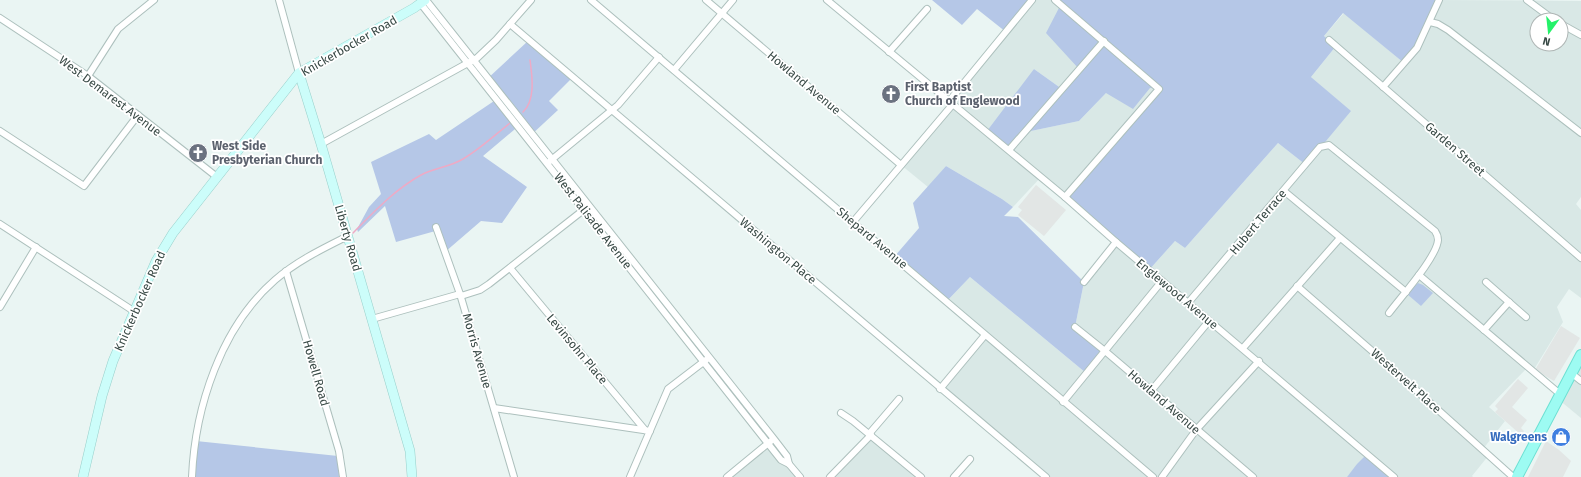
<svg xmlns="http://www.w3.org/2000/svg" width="1581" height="477" font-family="'Fira Sans',sans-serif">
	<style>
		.residential { fill: #d9e8e6; fill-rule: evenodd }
		.green { fill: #b5c7e7 }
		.parking { fill: #e2e6e5 }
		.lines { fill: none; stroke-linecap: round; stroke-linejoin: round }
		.stream { stroke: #eeaac5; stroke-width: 1.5 }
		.street-casing { stroke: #adc0bd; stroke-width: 8 }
		.secondary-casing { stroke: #99d0cb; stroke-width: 10 }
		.primary-casing { stroke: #6de0d3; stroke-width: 12 }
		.street { stroke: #fff; stroke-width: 6 }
		.secondary { stroke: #ccfdfa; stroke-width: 9 }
		.primary { stroke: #9dfbf2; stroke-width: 10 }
		.labels { text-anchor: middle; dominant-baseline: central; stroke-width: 3.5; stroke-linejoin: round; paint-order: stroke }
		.street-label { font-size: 12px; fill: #384945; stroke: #fff }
		.worship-label { font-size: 12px; font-weight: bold; fill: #5b616d; stroke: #fff; text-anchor: start }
		.shop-label { font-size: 12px; font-weight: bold; fill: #366cbe; stroke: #fff; text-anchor: end }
	</style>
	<rect width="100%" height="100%" fill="#eaf5f3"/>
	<!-- residential -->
	<g class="residential">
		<path d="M1032,0H1057L1079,69L1062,89L1034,69L1009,150L1031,131L1079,121L1106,93L1150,88L1159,89L1065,197L1041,177L1013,207L1002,199L946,166L928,187L901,165L953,104L950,100Z"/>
		<path d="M1439,0L1581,1V197L1576,204L1581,210V298L1569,289L1557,307L1563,322L1533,371L1528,367L1489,407L1505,421L1483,449L1489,455L1472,476L1473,477H1390L1367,454L1347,477H1046L940,389L985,335L946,302L970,277L1086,373L1075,327L1084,282L1116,242L1149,270L1175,241L1185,248L1278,143L1306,165L1350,111L1311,77L1336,46L1324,36L1344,13L1404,63ZM1537,20H1561V44H1537Z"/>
		<path d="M1581,355V418L1558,399Z"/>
		<path d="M871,435L921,477H830Z"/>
		<path d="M774,439L800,477H727Z"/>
	</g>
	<!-- green -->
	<g class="green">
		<path d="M932,0H1032L1006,32L977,9L962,25Z"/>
		<path d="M1057,0H1439L1423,38L1404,63L1343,13L1324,36L1336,46L1311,77L1351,111L1306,165L1278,143L1185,248L1175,241L1149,270L1065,197L1159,89L1150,88L1133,109L1106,93L1079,121L1031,131L1009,150L987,131L1034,69L1062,89L1079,69L1046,33L1061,4Z"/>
		<path d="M528,41L572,78L549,101L558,110L530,136L521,124L483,156L527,187L502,223L481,221L445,252L439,230L396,242L385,206L358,232L357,229L369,207L381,194L371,162L429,134L436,140L500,97L486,80Z"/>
		<path d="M946,166L1002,199L1013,207L1004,216L1018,217L1084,282L1075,327L1105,351L1086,373L970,277L946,302L894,257L919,228L913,203Z"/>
		<path d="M1418,283L1423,285L1433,293L1421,306L1407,294Z"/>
		<path d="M196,441L338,456L339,477H196Z"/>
		<path d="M1367,454L1390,477H1347L1357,464Z"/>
	</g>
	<!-- parking -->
	<g class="parking">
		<path d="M1036,185L1066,210L1044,236L1018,215L1022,210L1018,207Z"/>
		<path d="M1561,326L1580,338L1554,381L1535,370Z"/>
		<path d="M1518,379L1528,388L1512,407L1527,420L1521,428L1524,431L1521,435L1495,412L1498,409L1495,406Z"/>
		<path d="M1546,441L1559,450L1571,461L1563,477H1528Z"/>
	</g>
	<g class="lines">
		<!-- stream -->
		<g class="stream">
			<path d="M523,112C536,100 532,75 530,60"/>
			<path d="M353,233C374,212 394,190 421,175C434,168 450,167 463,159C480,149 495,135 510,123"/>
		</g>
		<defs>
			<g id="street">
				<path d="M279,0L299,73"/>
				<path d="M426,0L774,439L787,456L789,464L800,477"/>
				<path d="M591,0L1153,477"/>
				<path d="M706,0L901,165"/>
				<path d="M827,0L1065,197L1116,242L1394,477"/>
				<path d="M1055,0L1159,89L1065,197"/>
				<path d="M1527,0L1554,20"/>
				<path d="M421,4L781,460L789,464"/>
				<path d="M0,18L88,76L217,177"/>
				<path d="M1430,22L1438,24L1448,30L1581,133"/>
				<path d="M510,24L1046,477"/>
				<path d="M1561,24L1581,35"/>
				<path d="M1329,40L1581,258"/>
				<path d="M889,52L927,9"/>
				<path d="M674,70L733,0"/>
				<path d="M88,76L118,29L154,0"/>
				<path d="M1383,87L1417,48L1439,0"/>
				<path d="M950,100L1032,0"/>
				<path d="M0,131L84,186L138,115"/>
				<path d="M321,144L477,58L496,40L531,0"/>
				<path d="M1009,150L1104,41"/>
				<path d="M550,161L618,105L659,57"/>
				<path d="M1284,191L1406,292"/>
				<path d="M853,222L953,104"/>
				<path d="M0,224L135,312"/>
				<path d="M436,227L460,294L514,477"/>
				<path d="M510,268L645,430"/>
				<path d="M286,271L339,451L343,477"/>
				<path d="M1419,275L1560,394"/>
				<path d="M1084,282L1116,242"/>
				<path d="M1486,282L1526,317"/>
				<path d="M1297,286L1379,357L1513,477"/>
				<path d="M461,296L480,290L489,284L586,208"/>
				<path d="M1188,303L1320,147L1329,145L1435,231C1437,234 1438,237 1438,240C1437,257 1400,298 1389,313"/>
				<path d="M0,307L36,247"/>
				<path d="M372,319L460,294"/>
				<path d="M1075,327L1105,351L1253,477"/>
				<path d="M1484,330L1509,302"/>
				<path d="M1243,348L1340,238"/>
				<path d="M1571,373L1581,381"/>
				<path d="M940,389L985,335"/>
				<path d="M1151,391L1209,321"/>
				<path d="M1063,402L1162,281"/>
				<path d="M494,408L650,431"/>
				<path d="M841,413L853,421L921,477"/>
				<path d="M869,434L899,399"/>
				<path d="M192,477C195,407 221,327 275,280C297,261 322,249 348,236"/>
				<path d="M630,477L668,389L706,360"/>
				<path d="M727,477L771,441"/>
				<path d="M830,477L871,435"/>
				<path d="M954,477L970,459"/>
				<path d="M1162,477L1196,430L1259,361"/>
			</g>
			<g id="secondary">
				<path d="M299,73L321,144L410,451L412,477"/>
				<path d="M83,477L102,396L113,361L156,261L173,233L299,73L414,8L425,0"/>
			</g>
			<path id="primary" d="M1517,477L1581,355"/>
		</defs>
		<!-- street casing -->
		<use href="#street" class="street-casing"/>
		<!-- secondary casing -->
		<use href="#secondary" class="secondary-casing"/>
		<!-- primary casing -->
		<use href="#primary" class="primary-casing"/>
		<!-- street -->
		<use href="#street" class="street"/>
		<!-- secondary -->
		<use href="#secondary" class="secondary"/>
		<!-- primary -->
		<use href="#primary" class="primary"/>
	</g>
	<!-- icons -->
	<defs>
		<symbol id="church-disc" viewBox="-11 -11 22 22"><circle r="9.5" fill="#6b7280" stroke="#fff"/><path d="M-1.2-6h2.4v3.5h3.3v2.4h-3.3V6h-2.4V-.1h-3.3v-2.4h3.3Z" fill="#fff"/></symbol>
		<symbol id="shop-disc" viewBox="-11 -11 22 22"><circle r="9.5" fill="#3f7fe0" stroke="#fff"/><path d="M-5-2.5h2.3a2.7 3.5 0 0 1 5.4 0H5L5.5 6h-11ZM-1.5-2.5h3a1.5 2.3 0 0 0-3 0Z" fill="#fff"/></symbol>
	</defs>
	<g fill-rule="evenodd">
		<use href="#church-disc" x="880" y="83" width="22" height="22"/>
		<use href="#church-disc" x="187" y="142" width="22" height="22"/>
		<use href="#shop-disc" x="1550" y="426" width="22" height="22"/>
	</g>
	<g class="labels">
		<!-- street labels -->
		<g class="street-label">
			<text transform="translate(349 46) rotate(-30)">Knickerbocker Road</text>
			<text transform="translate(804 83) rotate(40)">Howland Avenue</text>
			<text transform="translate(110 96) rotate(37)">West Demarest Avenue</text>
			<text transform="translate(1455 149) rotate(41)">Garden Street</text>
			<text transform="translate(593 221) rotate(52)">West Palisade Avenue</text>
			<text transform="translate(1258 222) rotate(-50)">Hubert Terrace</text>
			<text transform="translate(348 238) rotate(74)">Liberty Road</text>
			<text transform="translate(872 238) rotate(40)">Shepard Avenue</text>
			<text transform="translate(778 251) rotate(40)">Washington Place</text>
			<text transform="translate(1177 294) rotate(40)">Englewood Avenue</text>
			<text transform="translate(140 301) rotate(-66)">Knickerbocker Road</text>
			<text transform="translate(577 349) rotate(50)">Levinsohn Place</text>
			<text transform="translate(477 351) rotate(74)">Morris Avenue</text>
			<text transform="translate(316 373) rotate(74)">Howell Road</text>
			<text transform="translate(1406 381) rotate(42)">Westervelt Place</text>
			<text transform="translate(1164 402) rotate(41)">Howland Avenue</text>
		</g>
		<!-- worship labels -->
		<g class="worship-label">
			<text x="905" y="87">First Baptist<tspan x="905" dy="14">Church of Englewood</tspan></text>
			<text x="212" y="146">West Side<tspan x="212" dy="14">Presbyterian Church</tspan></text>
		</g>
		<!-- shop labels -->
		<g class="shop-label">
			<text x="1547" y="437">Walgreens</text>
		</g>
	</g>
	<!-- north arrow -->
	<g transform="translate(1549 32) rotate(195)"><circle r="19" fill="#ffffff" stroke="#afb6b5"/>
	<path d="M0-3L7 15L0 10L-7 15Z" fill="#24f269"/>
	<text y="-6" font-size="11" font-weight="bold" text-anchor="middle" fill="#384945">N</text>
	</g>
</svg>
